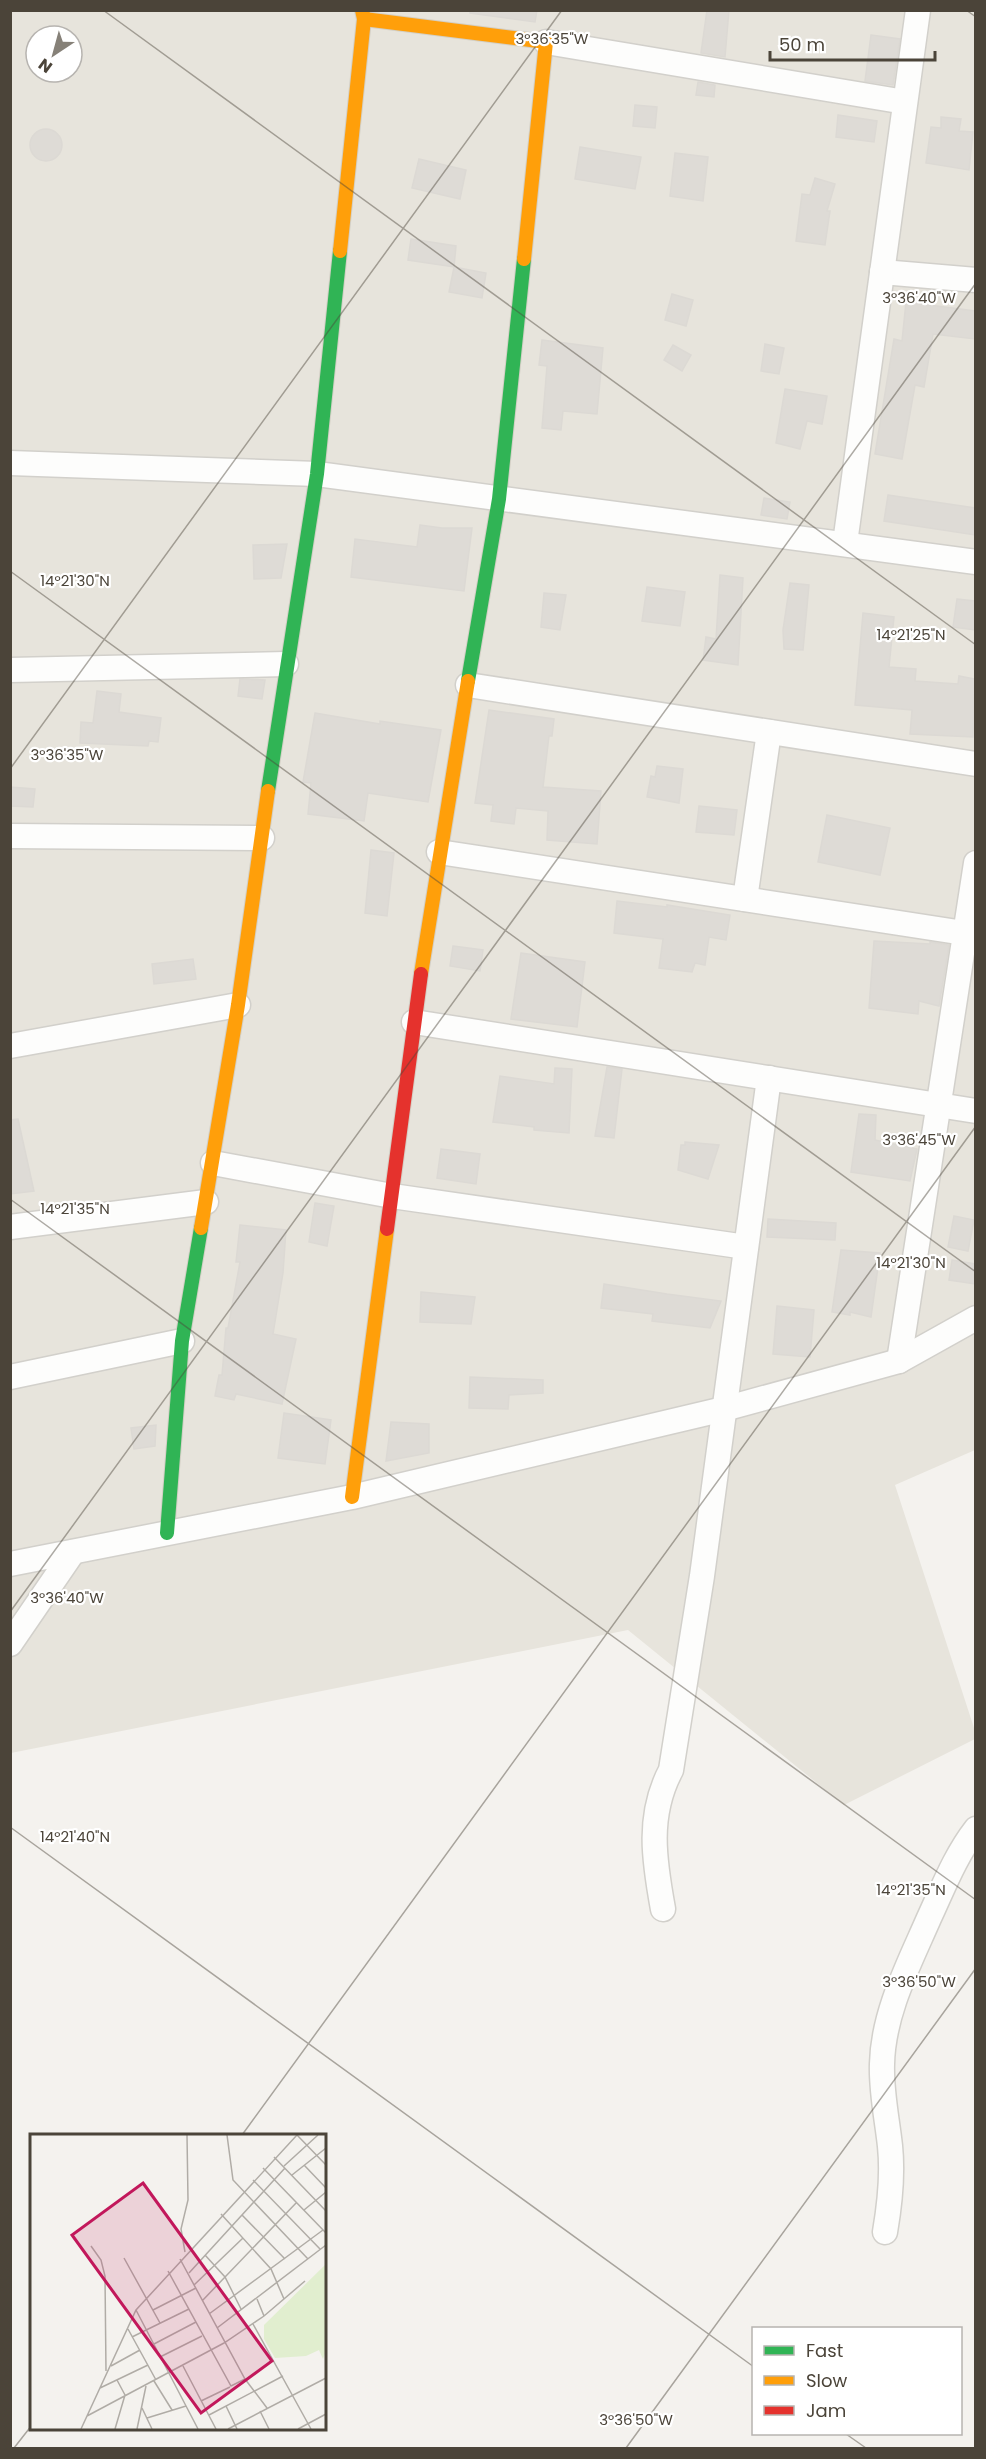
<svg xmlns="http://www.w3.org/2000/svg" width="986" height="2459" font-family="Poppins,sans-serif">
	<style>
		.residential { fill: #e7e4dc; fill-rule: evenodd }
		.building { fill: #dedbd6; stroke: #dcd9d4; stroke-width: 1.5 }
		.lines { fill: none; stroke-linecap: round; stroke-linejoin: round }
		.street-casing { stroke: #d2d0cb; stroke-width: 27 }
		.fast-casing { stroke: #d3cfc5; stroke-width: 16 }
		.slow-casing { stroke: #d3cfc5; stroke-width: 16 }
		.jam-casing { stroke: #d3cfc5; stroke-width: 16 }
		.street { stroke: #fdfdfc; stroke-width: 24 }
		.fast { stroke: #30b455; stroke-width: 14 }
		.slow { stroke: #ff9f0a; stroke-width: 14 }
		.jam { stroke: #e5322d; stroke-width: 14 }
		.ticks { fill: none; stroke: #4b4439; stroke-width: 1.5; stroke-opacity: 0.45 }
		.inset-road { fill: none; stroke: #b0aca6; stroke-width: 1.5 }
		.view { fill: #c2185b; fill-opacity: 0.15; stroke: #c2185b; stroke-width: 3 }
		.inset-edge { fill: none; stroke: #4b4439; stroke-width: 3 }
		.ticks-label { font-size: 15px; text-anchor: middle; fill: #4b4439; stroke: #fff; stroke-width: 4.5; stroke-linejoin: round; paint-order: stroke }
	</style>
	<rect width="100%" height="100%" fill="#f4f2ee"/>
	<!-- residential -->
	<path class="residential" d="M11,11H975V1450L895,1485L975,1731V1739L844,1805L628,1630L11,1753ZM36,36H72V72H36Z"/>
	<!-- building -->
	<g class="building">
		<path d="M470,10H537L535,22L470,13Z"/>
		<path d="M707,10H729L725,57L701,53Z"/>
		<path d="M871,35L900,39L893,85L865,81Z"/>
		<path d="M698,82L715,85L714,97L696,95Z"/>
		<path d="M635,105L657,107L655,128L633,126Z"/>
		<path d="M838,115L877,121L874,142L836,137Z"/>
		<path d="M941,117L961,119L959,131L973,132L969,170L926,163L931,127L941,128Z"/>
		<circle cx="46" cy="145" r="16"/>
		<path d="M580,147L641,157L635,189L575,179Z"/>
		<path d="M675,153L708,157L703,201L670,196Z"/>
		<path d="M419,159L466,170L460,199L412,188Z"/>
		<path d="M815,178L835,184L827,211H830L825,245L796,241L802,194L810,195Z"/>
		<path d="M411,239L456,246L454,267L408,260Z"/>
		<path d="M454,267L486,273L482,298L449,292Z"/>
		<path d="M672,294L693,300L686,326L665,320Z"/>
		<path d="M906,302L975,311V339L933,334L924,387L915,385L902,459L875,454L894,339L902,341Z"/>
		<path d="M542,340L603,348L597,414L563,411L561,430L542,428L547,366L539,365Z"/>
		<path d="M765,344L784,348L779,374L761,371Z"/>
		<path d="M673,345L691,355L682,371L664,360Z"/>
		<path d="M785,389L827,396L822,424L807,421L800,449L776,443Z"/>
		<path d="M888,495L975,508V535L884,521Z"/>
		<path d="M764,498L790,502L787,519L761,515Z"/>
		<path d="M420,525L442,528H472L464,591L351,577L355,539L417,547Z"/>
		<path d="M287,544L281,578L254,579L253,545Z"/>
		<path d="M720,575L743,578L738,665L703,660L706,637L716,639Z"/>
		<path d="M790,583L809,585L803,650L784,649L783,630Z"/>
		<path d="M647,587L685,592L680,626L642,621Z"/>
		<path d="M544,593L566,595L560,630L541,627Z"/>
		<path d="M957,599L975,601V630L953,627Z"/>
		<path d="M863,613L894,617L889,667L916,669L915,681L958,684L959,676L975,679L973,737L910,734L912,710L855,705Z"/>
		<path d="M240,679L265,680L262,699L238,696Z"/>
		<path d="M97,691L121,694L119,712L161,718L158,742L149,741L148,746L80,743L81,722L93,723Z"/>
		<path d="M489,710L554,719L552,736H549L543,787L601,791L597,844L547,840L548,811L516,808L514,824L491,821L493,805L475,803Z"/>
		<path d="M315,713L380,724V721L441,730L428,802L368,793L364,821L308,814L311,783L303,782Z"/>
		<path d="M657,766L683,769L679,803L647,797L651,776L655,777Z"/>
		<path d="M10,787L35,789L33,807L10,806Z"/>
		<path d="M699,806L737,810L734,835L696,832Z"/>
		<path d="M827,815L890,828L880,875L818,862Z"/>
		<path d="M371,850L394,853L387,916L365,913Z"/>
		<path d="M617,901L667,907V905L730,915L726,940L709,937L705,965L695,963L692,972L659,968L663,939L614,933Z"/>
		<path d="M874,941L930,944V942L949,945L939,1006L919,1001L918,1014L869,1008Z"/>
		<path d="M453,946L483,950L480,971L450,966Z"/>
		<path d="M521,953L585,962L577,1027L511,1019Z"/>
		<path d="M193,959L196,979L154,984L152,964Z"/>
		<path d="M607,1067L622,1069L614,1138L595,1136Z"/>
		<path d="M555,1068L572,1069L569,1133L534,1130V1127L493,1122L500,1076L554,1084Z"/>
		<path d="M859,1114L876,1115L875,1140L917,1149L910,1181L851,1172Z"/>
		<path d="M18,1119L34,1191L10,1194V1120Z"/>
		<path d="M685,1142L719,1145L708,1179L678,1170L681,1145H685Z"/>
		<path d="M441,1149L480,1154L476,1184L437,1178Z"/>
		<path d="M315,1203L334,1206L327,1246L309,1242Z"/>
		<path d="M954,1216L974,1220L968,1251L948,1247Z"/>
		<path d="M768,1219L836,1223L835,1240L767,1237Z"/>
		<path d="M240,1225L286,1230L283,1273L273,1334L296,1339L282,1404L236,1394L234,1400L215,1396L219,1375H222L226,1328H228L240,1262H236Z"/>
		<path d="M841,1250L880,1253L871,1317L850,1312V1315L832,1312Z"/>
		<path d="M952,1260L975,1264V1284L949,1280Z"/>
		<path d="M604,1284L667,1294L721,1301L710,1328L652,1321L653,1314L601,1308Z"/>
		<path d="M421,1292L475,1297L471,1324L420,1322Z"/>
		<path d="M777,1306L814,1310L810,1357L773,1354Z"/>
		<path d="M470,1377L543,1380V1393L509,1395L508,1409L469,1408Z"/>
		<path d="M284,1413L331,1420L325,1464L278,1458Z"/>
		<path d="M391,1422L429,1424V1453L386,1461Z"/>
		<path d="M156,1425L155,1446L134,1449L131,1428Z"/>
	</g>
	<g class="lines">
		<defs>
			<g id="street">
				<path d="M546,42L905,102"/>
				<path d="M882,272L976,280"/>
				<path d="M10,463L317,474L976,562"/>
				<path d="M845,543L918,10"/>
				<path d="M10,670L286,664"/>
				<path d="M468,685L976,764"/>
				<path d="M10,836L262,838"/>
				<path d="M439,852L964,933"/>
				<path d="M745,899L769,732"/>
				<path d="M414,1022L976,1111"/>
				<path d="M10,1046L238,1005"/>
				<path d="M213,1163L392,1196L746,1247"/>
				<path d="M10,1227L206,1202"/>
				<path d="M899,1361L976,863"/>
				<path d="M10,1377L182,1341"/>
				<path d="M10,1564L352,1497L724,1409L899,1361L976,1318"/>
				<path d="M10,1644L73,1552"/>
				<path d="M663,1909C654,1860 647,1815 671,1770L702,1576L769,1078"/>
				<path d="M885,2232C890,2203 893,2175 890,2146C887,2118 881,2092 882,2064C883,2013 909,1964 929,1918C943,1888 955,1856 976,1829"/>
			</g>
			<g id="fast">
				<path d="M468,681L499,499L524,259"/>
				<path d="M268,791L317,474L340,251"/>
				<path d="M167,1533L182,1341L201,1228"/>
			</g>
			<g id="slow">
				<path d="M364,19L546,42L524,259"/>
				<path d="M340,251L364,19L362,10"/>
				<path d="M421,974L468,681"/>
				<path d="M201,1228L238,1005L268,791"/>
				<path d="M352,1497L387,1229"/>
			</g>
			<path id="jam" d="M387,1229L421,974"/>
		</defs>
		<!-- street casing -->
		<use href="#street" class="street-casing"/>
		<!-- fast casing -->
		<use href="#fast" class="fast-casing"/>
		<!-- slow casing -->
		<use href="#slow" class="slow-casing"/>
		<!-- jam casing -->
		<use href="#jam" class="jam-casing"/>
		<!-- street -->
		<use href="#street" class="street"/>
		<!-- fast -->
		<use href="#fast" class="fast"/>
		<!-- slow -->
		<use href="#slow" class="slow"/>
		<!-- jam -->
		<use href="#jam" class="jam"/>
	</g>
	<!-- ticks -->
	<path class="ticks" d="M103,10L976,645M966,10L976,17M10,571L976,1272M10,769L562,10M10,1199L976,1900M10,1612L976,283M10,1827L754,2367M242,2135L976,1126M846,2434L866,2448M14,2448L32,2425M626,2448L976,1968"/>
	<!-- overview -->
	<g transform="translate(30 2134)">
		<rect width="296" height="296" fill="#f4f2ee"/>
		<path d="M295,131V220L293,225L289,216L276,222L245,224L234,205V191Z" fill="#e1eecf"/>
		<path class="inset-road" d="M197,1L203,46L278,125M267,1L296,31M244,23L296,77M274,31L296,54M254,32L288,1M233,34L296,99M262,41L296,14M223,46L290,115M274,76L296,58M191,80L241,135L254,165M212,81L255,125M61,112L71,126L75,142L76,237M155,118L151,95L158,66L157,1M175,121L195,143L211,175M94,124L130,189M150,125L215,245L237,274M138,137L201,252L215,245M159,139L255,34M164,151L213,104M227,165L234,182M172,167L267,68M106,176L168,295M123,176L166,154M179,180L293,96M223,190L281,295M187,194L296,111M98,195L126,246M102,203L159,175M124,210L166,188M130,223L172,202M81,232L110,216M153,232L186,295M124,247L142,276M70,254L118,231M171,267L200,253M196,272L207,295M112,274L122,295M230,277L239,295M179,281L253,242M57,282L194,209L234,182L275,147M117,284L156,272M51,295L106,176L267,1M85,295L95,261L87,246M107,295L116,252M198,295L296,244M268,295L296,280"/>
		<path class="view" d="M113,49L242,227L171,279L42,101Z"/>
		<rect width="296" height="296" class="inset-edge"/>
	</g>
	<g class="ticks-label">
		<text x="552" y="44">3°36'35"W</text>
		<text x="919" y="303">3°36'40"W</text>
		<text x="75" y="586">14°21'30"N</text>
		<text x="911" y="640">14°21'25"N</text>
		<text x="67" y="760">3°36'35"W</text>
		<text x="919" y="1145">3°36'45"W</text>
		<text x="75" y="1214">14°21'35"N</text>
		<text x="911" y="1268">14°21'30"N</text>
		<text x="67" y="1603">3°36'40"W</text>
		<text x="75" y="1842">14°21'40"N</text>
		<text x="911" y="1895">14°21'35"N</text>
		<text x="919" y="1987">3°36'50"W</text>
		<text x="636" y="2425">3°36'50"W</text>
	</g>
	<!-- border -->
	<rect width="986" height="2459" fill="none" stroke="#4b4439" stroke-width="24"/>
	<!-- legend -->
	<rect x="752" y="2327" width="210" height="108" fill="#ffffff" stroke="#b7b4b0" stroke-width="1.5"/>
	<rect x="764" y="2346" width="30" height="9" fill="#30b455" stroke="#b7b4b0" stroke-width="1.5"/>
	<text x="806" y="2357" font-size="18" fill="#4b4439">Fast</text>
	<rect x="764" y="2376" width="30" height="9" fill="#ff9f0a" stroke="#b7b4b0" stroke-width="1.5"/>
	<text x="806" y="2387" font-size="18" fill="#4b4439">Slow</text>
	<rect x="764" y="2406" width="30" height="9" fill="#e5322d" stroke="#b7b4b0" stroke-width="1.5"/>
	<text x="806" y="2417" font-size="18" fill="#4b4439">Jam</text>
	<!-- north arrow -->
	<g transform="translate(54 54) rotate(216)"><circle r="28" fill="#ffffff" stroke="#b7b4b0" stroke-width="1.5"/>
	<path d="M0-4.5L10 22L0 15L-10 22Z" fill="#868178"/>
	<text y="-9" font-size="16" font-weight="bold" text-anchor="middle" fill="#4b4439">N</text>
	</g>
	<!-- scale -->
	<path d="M770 51v9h165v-9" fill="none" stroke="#4b4439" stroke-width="3"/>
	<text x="779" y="51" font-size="18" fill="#4b4439" stroke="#ffffff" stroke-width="4.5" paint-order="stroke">50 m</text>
</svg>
